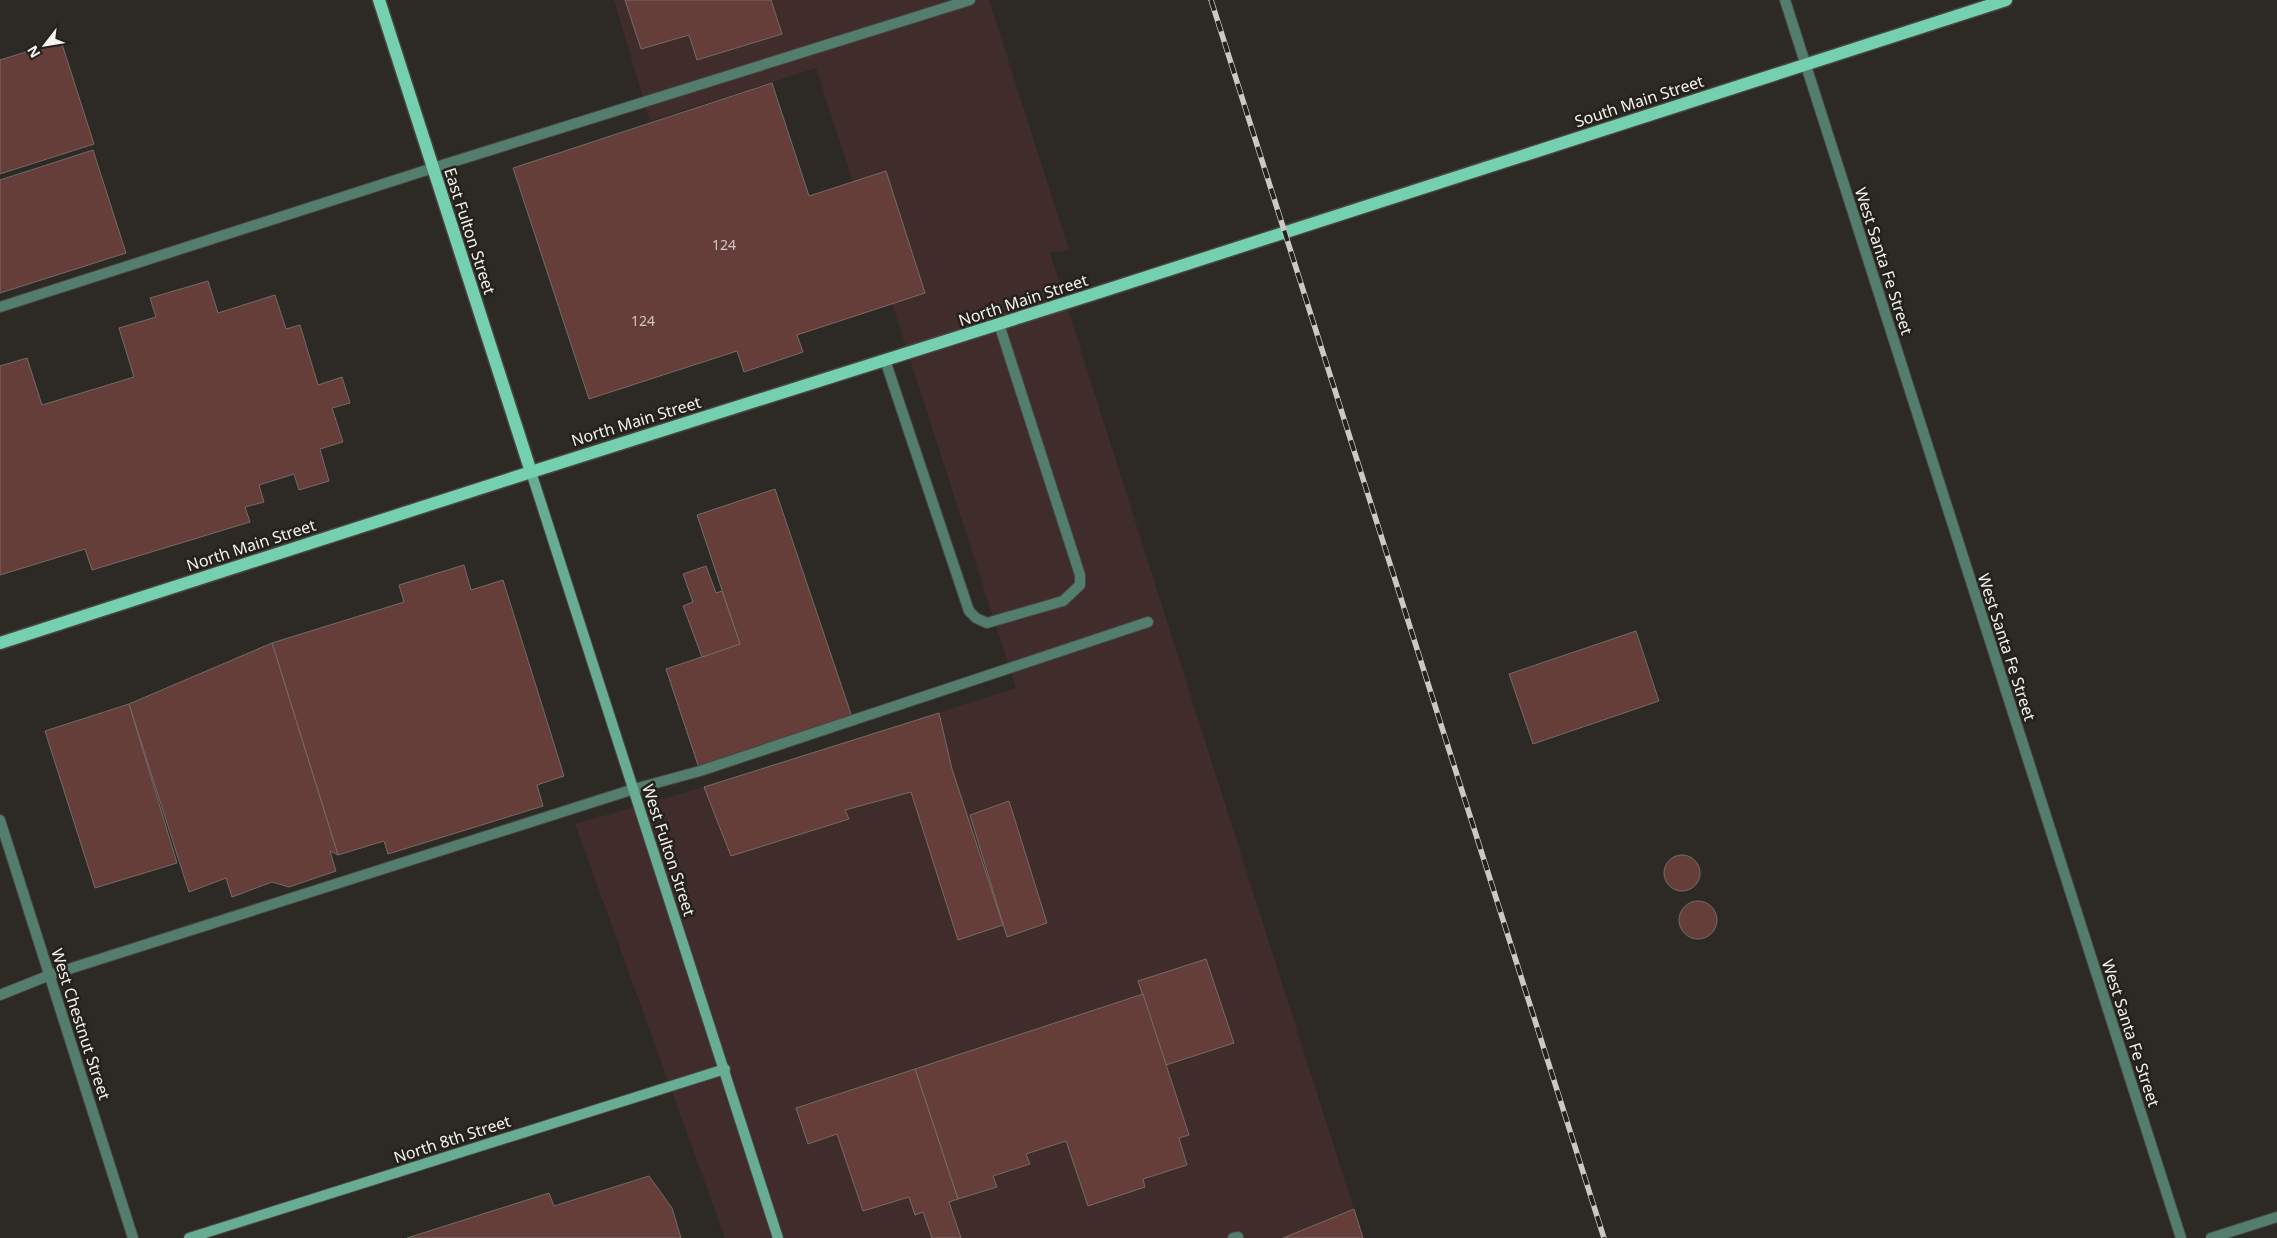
<svg xmlns="http://www.w3.org/2000/svg" width="2277" height="1238" font-family="'Noto Sans',sans-serif">
	<style>
		.industrial { fill: #402c2a }
		.building { fill: #663e39; stroke: #736b69 }
		.lines { fill: none; stroke-linecap: round; stroke-linejoin: round }
		.lane-casing { stroke: #494641; stroke-width: 12 }
		.street-casing { stroke: #494641; stroke-width: 12 }
		.secondary-casing { stroke: #494641; stroke-width: 12 }
		.primary-casing { stroke: #494641; stroke-width: 15 }
		.lane { stroke: #537d6d; stroke-width: 10 }
		.street { stroke: #537d6d; stroke-width: 10 }
		.secondary { stroke: #67ac93; stroke-width: 10 }
		.primary { stroke: #75d0b0; stroke-width: 12 }
		.rail-casing { stroke: #cbc9c4; stroke-width: 5.5 }
		.rail { stroke: #24201b; stroke-width: 4; stroke-dasharray: 11; stroke-linecap: butt }
		.labels { text-anchor: middle; dominant-baseline: central; stroke-width: 5; stroke-linejoin: round; paint-order: stroke }
		.number-label { font-size: 14px; fill: #d2c6c2 }
		.street-label { font-size: 16px; fill: #f6f4f0; stroke: #24201b }
	</style>
	<rect width="100%" height="100%" fill="#2d2a25"/>
	<!-- industrial -->
	<path class="industrial" d="M614,0H989L1069,250L1050,253L1363,1238H725L575,824L704,787L1016,688L816,68L650,121Z"/>
	<!-- building -->
	<g class="building">
		<path d="M625,0H771L782,34L697,60L689,35L641,49Z"/>
		<path d="M61,41L94,144L0,174V60Z"/>
		<path d="M772,83L809,196L886,171L925,293L797,335L803,352L744,372L737,351L589,399L513,168Z"/>
		<path d="M93,150L126,253L0,293V180Z"/>
		<path d="M208,281L218,313L275,295L286,329L300,325L318,385L342,377L350,403L332,408L343,442L320,449L329,481L299,490L294,474L259,485L264,502L245,507L250,522L92,570L85,549L0,575V366L27,358L42,405L134,377L119,328L156,317L150,298Z"/>
		<path d="M775,489L853,720L700,771L666,669L740,644L697,515Z"/>
		<path d="M464,565L471,590L503,580L564,776L537,785L543,806L388,854L384,841L338,855L272,643L404,602L399,585Z"/>
		<path d="M706,566L716,593L722,591L740,644L702,657L683,606L693,602L683,574Z"/>
		<path d="M1636,631L1659,701L1533,744L1509,674Z"/>
		<path d="M272,643L338,855L330,851L336,871L289,887L272,882L232,897L226,878L189,892L129,704Z"/>
		<path d="M129,704L177,863L95,888L45,731Z"/>
		<path d="M939,713L952,769L1003,925L958,940L911,792L845,810L849,819L731,856L704,787Z"/>
		<path d="M1009,801L1047,923L1007,937L970,815Z"/>
		<circle cx="1682" cy="873" r="18"/>
		<circle cx="1698" cy="920" r="19"/>
		<path d="M1206,959L1234,1043L1166,1065L1138,981Z"/>
		<path d="M1143,994L1189,1135L1179,1138L1187,1165L1143,1179L1145,1187L1088,1206L1066,1141L1026,1154L1030,1164L993,1176L997,1187L958,1199L915,1069Z"/>
		<path d="M915,1069L958,1199L949,1202L961,1238H932L923,1212L915,1215L909,1197L863,1211L837,1134L808,1144L796,1108Z"/>
		<path d="M649,1176L672,1208L681,1238H407L549,1193L554,1206Z"/>
		<path d="M1354,1209L1363,1238H1283Z"/>
	</g>
	<g class="lines">
		<defs>
			<g id="lane">
				<path d="M0,307L433,168L970,0"/>
				<path d="M885,360L969,611L976,618L987,623L1063,601L1080,585V575L999,324"/>
				<path d="M0,995L50,975L634,789L700,771L1148,622"/>
				<path d="M1233,1238L1238,1237"/>
			</g>
			<g id="street">
				<path d="M1785,0L2181,1238"/>
				<path d="M0,820L133,1238"/>
				<path d="M2211,1238L2277,1217"/>
			</g>
			<g id="secondary">
				<path d="M531,472L778,1238"/>
				<path d="M189,1238L725,1069"/>
			</g>
			<g id="primary">
				<path d="M379,0L531,472"/>
				<path d="M0,643L531,472L1100,292L2006,0"/>
			</g>
		</defs>
		<!-- lane casing -->
		<use href="#lane" class="lane-casing"/>
		<!-- street casing -->
		<use href="#street" class="street-casing"/>
		<!-- secondary casing -->
		<use href="#secondary" class="secondary-casing"/>
		<!-- primary casing -->
		<use href="#primary" class="primary-casing"/>
		<!-- lane -->
		<use href="#lane" class="lane"/>
		<!-- street -->
		<use href="#street" class="street"/>
		<!-- secondary -->
		<use href="#secondary" class="secondary"/>
		<!-- primary -->
		<use href="#primary" class="primary"/>
		<defs>
			<path id="rail" d="M1211,0L1604,1238"/>
		</defs>
		<!-- rail casing -->
		<use href="#rail" class="rail-casing"/>
		<!-- rail -->
		<use href="#rail" class="rail"/>
	</g>
	<g class="labels">
		<!-- number labels -->
		<g class="number-label">
			<text x="724" y="244">124</text>
			<text x="643" y="320">124</text>
		</g>
		<!-- street labels -->
		<g class="street-label">
			<text transform="translate(1639 101) rotate(-18)">South Main Street</text>
			<text transform="translate(470 231) rotate(72)">East Fulton Street</text>
			<text transform="translate(1884 261) rotate(72)">West Santa Fe Street</text>
			<text transform="translate(1023 300) rotate(-18)">North Main Street</text>
			<text transform="translate(636 421) rotate(-17)">North Main Street</text>
			<text transform="translate(251 545) rotate(-18)">North Main Street</text>
			<text transform="translate(2007 647) rotate(72)">West Santa Fe Street</text>
			<text transform="translate(669 850) rotate(72)">West Fulton Street</text>
			<text transform="translate(81 1024) rotate(72)">West Chestnut Street</text>
			<text transform="translate(2131 1033) rotate(72)">West Santa Fe Street</text>
			<text transform="translate(452 1139) rotate(-18)">North 8th Street</text>
		</g>
	</g>
	<!-- north arrow -->
	<g transform="translate(45 45) rotate(239)" stroke="#24201b" stroke-width="4" paint-order="stroke">
	<path d="M0-4L9 19L0 12L-9 19Z" fill="#f6f4f0"/>
	<text y="-8" font-size="14" font-weight="bold" text-anchor="middle" fill="#f6f4f0">N</text>
	</g>
</svg>
